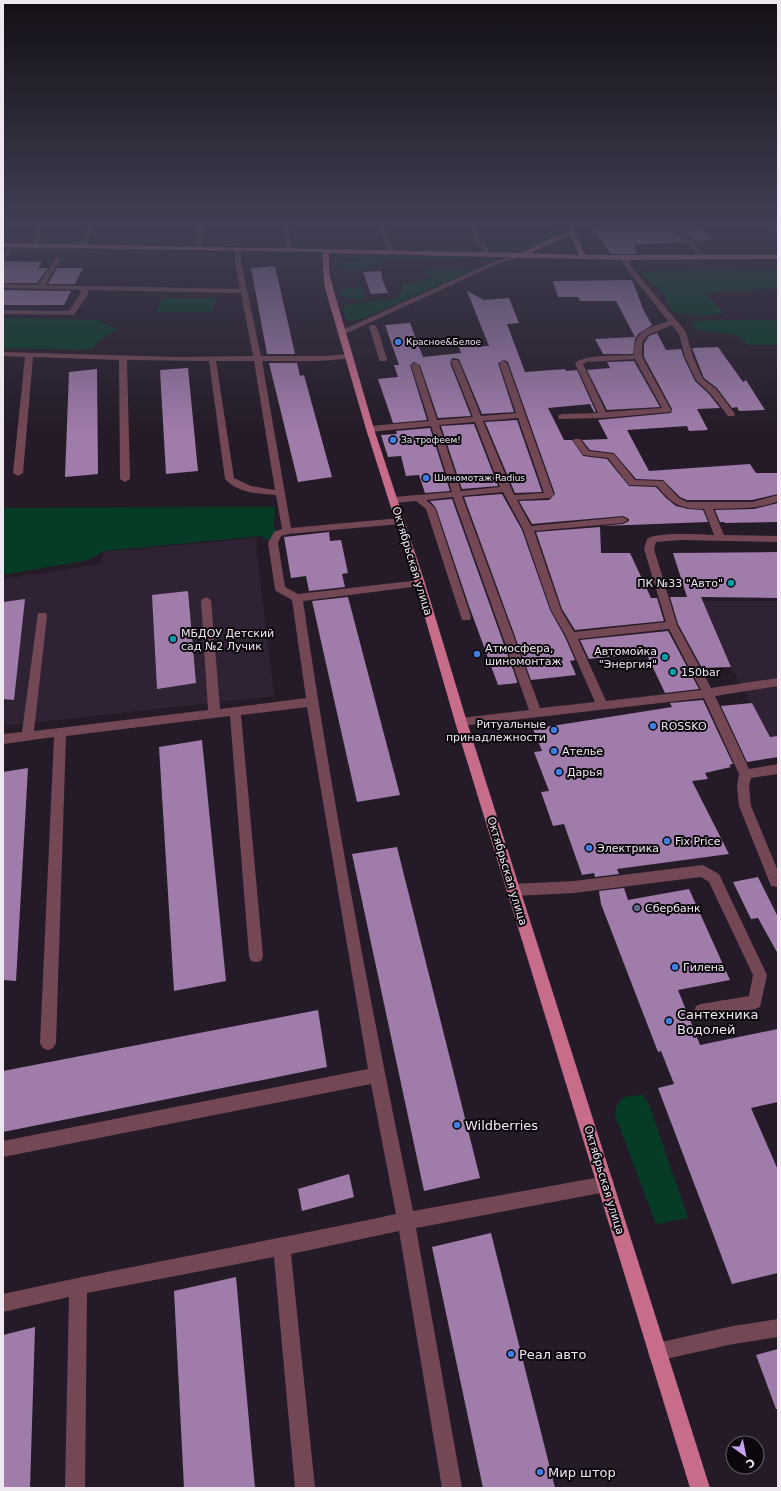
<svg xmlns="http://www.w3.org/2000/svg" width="781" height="1491" font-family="'DejaVu Sans',sans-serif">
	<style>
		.built { fill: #2f2234 }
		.green { fill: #063c26 }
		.building { fill: #9f7caa }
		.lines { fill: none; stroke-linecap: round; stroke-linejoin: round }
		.minor { fill: #734754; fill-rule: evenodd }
		.major { fill: #c76d8a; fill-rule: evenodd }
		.shop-dot { fill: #3f7fe0; stroke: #0b070d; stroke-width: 1.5 }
		.culture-dot { fill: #0f9aa8; stroke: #0b070d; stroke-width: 1.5 }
		.service-dot { fill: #5c6f8a; stroke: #0b070d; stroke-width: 1.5 }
		.labels { text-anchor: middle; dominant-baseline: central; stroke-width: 4; stroke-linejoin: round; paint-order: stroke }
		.far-poi-label { font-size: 9px; fill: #efe8f1; stroke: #0b070d; text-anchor: start }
		.street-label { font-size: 11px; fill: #efe8f1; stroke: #0b070d }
		.poi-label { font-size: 11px; fill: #efe8f1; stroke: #0b070d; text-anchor: start }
		.near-poi-label { font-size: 13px; fill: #efe8f1; stroke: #0b070d; text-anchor: start }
	</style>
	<rect width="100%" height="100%" fill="#251b28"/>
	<!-- built -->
	<g class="built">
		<path d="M255,538L274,696L3,726V579L100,564L104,552Z"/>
		<path d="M703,601H778V736L770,737L731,667Z"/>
	</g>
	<!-- green -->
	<g class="green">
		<path d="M557,227H563L564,231C548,248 515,250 492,249V246C508,246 549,243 557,227Z"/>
		<path d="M337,255L466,256V259L333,258Z"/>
		<path d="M384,260L382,266C372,270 339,272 332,263V261Z"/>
		<path d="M429,268H468L473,270L359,320H346L343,307L351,304L398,299L404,283L409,286L432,276L423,272Z"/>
		<path d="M712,268L778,270V288L704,293L724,313L698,316L673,312L662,291L640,273L674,269Z"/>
		<path d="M362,286L365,299H351L341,297L340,290Z"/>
		<path d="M162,298H216L212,312H157Z"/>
		<path d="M3,318L98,320L117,330C105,335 99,340 91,350L3,348Z"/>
		<path d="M762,320L778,321V345H749L737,335L695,330L693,321Z"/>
		<path d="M275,507L274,528L276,530L270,540L265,539L262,536L104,551L88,560L3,575V508Z"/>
		<path d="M642,1095L649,1104L688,1218L656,1224L615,1115L617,1105L624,1097Z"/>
	</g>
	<!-- building -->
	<g class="building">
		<path d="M634,222H667L684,242L634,245L637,254H611L593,228L636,225Z"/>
		<path d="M677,222H696L712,240L694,241Z"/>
		<path d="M3,261L42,262L38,268H48L37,283H3Z"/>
		<path d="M275,266L295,354H267L251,268Z"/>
		<path d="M57,268H83L75,284H48Z"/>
		<path d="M381,271L382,279L388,293L371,294L363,272Z"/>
		<path d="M632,280L644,311L652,325L638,334L635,339L633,354H603L595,339L635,337L616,301H580L578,297H558L553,281Z"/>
		<path d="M3,290L71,291L64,305H3Z"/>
		<path d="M467,291L484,300L509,298L519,323L507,324L525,372L565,369L566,371L577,370L596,412H594L590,404L548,408L564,440H572L583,456L607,459L629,486L656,487L666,498L676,506L688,509L703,510L708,522L603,526L623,524L629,521V519L623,516L532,524L519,501L549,500L555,494L508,362L504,360L498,363L514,412L482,414L459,359L452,358L450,363L471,416L438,418L420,365L414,362L410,365L427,420L393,423L378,379L398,377L394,365H399L385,325L410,323L423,357L461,353L459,347L489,346Z"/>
		<path d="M657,333L666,350L681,349L684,358L695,381L709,394L720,408L697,409L708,430L689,431L687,426L627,430L649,471L750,464L756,473H778V494L752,500H687L680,497L663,480L636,479L614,453L590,450L582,440L608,439L598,420L671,413L672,409L644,357V344L649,336Z"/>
		<path d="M718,347L743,382L746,380L765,410L739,411L737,407L732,408L717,388L704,378L692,348Z"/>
		<path d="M634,361L660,407L607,410L587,370L610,368L607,362Z"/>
		<path d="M269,363H297L300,376L304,375L332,477L298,482Z"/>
		<path d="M188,368L198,471L166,474L160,370Z"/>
		<path d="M97,369L98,474L65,477L69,372Z"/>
		<path d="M517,420L542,492L515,493L485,422Z"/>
		<path d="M474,424L498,486L462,489L441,426Z"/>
		<path d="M430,428L450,491L425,493L419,475L406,476L401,456L388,457L381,435L397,434L396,431Z"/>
		<path d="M502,494L522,530L550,610L565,637L575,660L570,661L576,675L531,680L464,497Z"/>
		<path d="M452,499L517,681V683L498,685L469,606L436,508L430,501Z"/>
		<path d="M778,503V522L725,523L724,522H720L715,510L754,509Z"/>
		<path d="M600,527L601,553H630L651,598H657L664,621L575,630L562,609L536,532Z"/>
		<path d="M329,532L330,541L341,540L348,573L342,574L345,587L309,591L306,576L291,578L284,537Z"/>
		<path d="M778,552V598L701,597L731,667L702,668L678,624L670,597H701H687L673,553Z"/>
		<path d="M188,591L196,683L157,689L152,595Z"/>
		<path d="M348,597L400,795L357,802L312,601Z"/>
		<path d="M25,599L14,700L3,699V602Z"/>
		<path d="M668,631L699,689L665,693L646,653L589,659L580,640Z"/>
		<path d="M703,700L733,764L729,765L731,767L705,773L708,779L692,781L729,854L617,869L619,874L595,877L594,873L582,875L564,824L553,826L541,792L549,791L534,752L542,751L533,729L672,707L670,703Z"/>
		<path d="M752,703L770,737L778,736V757L747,762L721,706Z"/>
		<path d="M202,740L226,981L174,991L159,747Z"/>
		<path d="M28,768L16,981L3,980V772Z"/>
		<path d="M397,847L480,1178L424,1191L352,854Z"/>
		<path d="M758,877L778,917V954L758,918L751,919L733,882Z"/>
		<path d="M624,888L628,900L689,889L730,980L678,990L700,1045L778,1029V1102L751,1108L778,1170V1273L732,1284L658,1088L674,1084L661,1051L658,1052L601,904L599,891Z"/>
		<path d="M318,1010L327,1067L3,1132V1071Z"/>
		<path d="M349,1174L354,1197L302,1211L298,1189Z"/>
		<path d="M491,1233L505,1289L555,1488H483L432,1247Z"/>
		<path d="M236,1277L255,1488H184L174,1291Z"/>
		<path d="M35,1327L30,1488H3V1335Z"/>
		<path d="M778,1349V1409H776L756,1355Z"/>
	</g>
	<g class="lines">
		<!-- minor -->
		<g class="minor">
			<path d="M38,222H44L38,246L35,248L32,246Z"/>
			<path d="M90,222H96L85,247L80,248L79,247Z"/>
			<path d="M197,222H203L202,249L199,251L196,249Z"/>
			<path d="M282,222H288L292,251L287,250Z"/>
			<path d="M376,222H382L395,252L394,253L389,252Z"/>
			<path d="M466,222H472L490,254L489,255H485Z"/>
			<path d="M668,222H675L706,257V259H702Z"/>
			<path d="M761,222H768L778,231V237Z"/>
			<path d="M11,244L16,245L5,258L3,259V253Z"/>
			<path d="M238,248L241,250V262L261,356H323L349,354L353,356C344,363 277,361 262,361L291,528L400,518L405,521L400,524L288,534L281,536L278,543L285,587L298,594L420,580L425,583L420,586L303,601C333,805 371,1009 413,1211L606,1176L612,1178L614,1184L612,1190L606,1192L416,1228L462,1488H442L399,1231L291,1254L315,1488H295L274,1257L87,1293L85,1488H65L69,1297L3,1312V1294C133,1265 265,1242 396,1214L371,1084L3,1157V1141L368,1069L307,707L241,715L263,956L261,961L256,962L251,961L249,956L230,716L66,736L56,1043L53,1048L48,1050L43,1048L40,1043L54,737L3,744V734L22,732L38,613H46L47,616L34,731L208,710L201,600L206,597L211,600L220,709L306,698L292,600L276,591L275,589L268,543L274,532L282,529L276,495C260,494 237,493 225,479L209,361L127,360L130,479L125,482L120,479L119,360L33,357L23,473L18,476L13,473L25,357L3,356V352L179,357L253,356L241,293L88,290V294L74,315L3,314V310L69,311L80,294L81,290L3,288V284L38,285L56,258L58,257L61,259L45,285L240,289L235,262V250ZM216,361H254L275,490L251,486L234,478Z"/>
			<path d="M521,253L523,254V256L497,264L345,334H342L338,332L493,262Z"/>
			<path d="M623,256L625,257L634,270L686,332L693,357L703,379L716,389L735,414L734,416H728L710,393L696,380L685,357L679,334L672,325L648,335L642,343V357L671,410L670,412L603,418L559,419L558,417L559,415L562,414L598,413L575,363C585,354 620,356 634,355C634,329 648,329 668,321L629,272L620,258ZM635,359L662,408L606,412L583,364L587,362Z"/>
			<path d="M370,325H373L377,327L387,359L386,361H380L379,359L369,327Z"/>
			<path d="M452,360H458L459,362L481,416L516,413L499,363L503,361L507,363L554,495L549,498L517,500L531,526L623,517L628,520L623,523L534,531L561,610L574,632L666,622L644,549L647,539C654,532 703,534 714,535L704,509C679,509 672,504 657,486L629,485L608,458L583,455L573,441L574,439H580L589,451L614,454L635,480L663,481L679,498L687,502H752L778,495V501C757,510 735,508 713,509L724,535L778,536V542L681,540L656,542L654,549L677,625L711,688L778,678V686L715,696L749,769L778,764V774L751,778L749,786L751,806L778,871V887L771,886L739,806L737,786L739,774L704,698L461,726L457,725L455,722L457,719L461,718L529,710L453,497L426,500L435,508L471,617L470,620H462L461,617L426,509L416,501L394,503L389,500L394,497L452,492L431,426L370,432L366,429L370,426L429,421L411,365L415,363L419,365L437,420L473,417L451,362ZM518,418L544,493L514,495L483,421ZM475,422L500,487L461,491L439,425ZM503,492L523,529L551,610L566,636L595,702L540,708L462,496ZM669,629L701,690L606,701L578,639Z"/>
			<path d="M703,865L719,874L767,975L760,1007L755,1009L701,1018L696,1016L694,1011L696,1006L701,1004L749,996L753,975L709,882L701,877L574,893L513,896L508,894L506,890L508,886L513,884L574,881Z"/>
			<path d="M778,1319V1337L733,1344L657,1361L650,1359L648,1352L650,1345L657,1343L733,1326Z"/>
		</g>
		<!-- major -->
		<path class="major" d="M565,222H571L585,255H778V259L623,260L329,253V271L333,288L374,429L425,583L467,722L710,1488H690L455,722L415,583L366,429L325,288L323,271V252L3,247V243L521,253L568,231ZM570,235L579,255L530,253Z"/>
	</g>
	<!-- sky -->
	<linearGradient id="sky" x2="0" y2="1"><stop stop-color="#140f16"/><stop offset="0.52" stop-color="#403f53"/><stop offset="1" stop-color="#403f53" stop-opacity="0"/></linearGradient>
	<rect width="781" height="431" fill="url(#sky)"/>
	<!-- markers -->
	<g class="shop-dot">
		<circle cx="398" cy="342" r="4"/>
		<circle cx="393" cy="440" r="4"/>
		<circle cx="426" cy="478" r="4"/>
		<circle cx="477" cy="654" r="4"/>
		<circle cx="653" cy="726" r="4"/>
		<circle cx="554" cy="730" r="4"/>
		<circle cx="554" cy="751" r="4"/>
		<circle cx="559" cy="772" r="4"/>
		<circle cx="667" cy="841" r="4"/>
		<circle cx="589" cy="848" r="4"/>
		<circle cx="675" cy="967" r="4"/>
		<circle cx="669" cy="1021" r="4"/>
		<circle cx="457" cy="1125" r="4"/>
		<circle cx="511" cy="1354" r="4"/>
		<circle cx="540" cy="1472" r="4"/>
	</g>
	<g class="culture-dot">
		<circle cx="731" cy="583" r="4"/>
		<circle cx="173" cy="639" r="4"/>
		<circle cx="665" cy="657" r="4"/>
		<circle cx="673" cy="672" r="4"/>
	</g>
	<circle class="service-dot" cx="637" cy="908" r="4"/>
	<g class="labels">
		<!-- far-poi labels -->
		<g class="far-poi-label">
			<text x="406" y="342">Красное&amp;Белое</text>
			<text x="401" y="440">За трофеем!</text>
			<text x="434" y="478">Шиномотаж Radius</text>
		</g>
		<!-- street labels -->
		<g class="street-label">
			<text transform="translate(412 561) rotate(73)">Октябрьская улица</text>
			<text transform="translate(507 871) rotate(73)">Октябрьская улица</text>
			<text transform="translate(604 1180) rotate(73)">Октябрьская улица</text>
		</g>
		<!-- poi labels -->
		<g class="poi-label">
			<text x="723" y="583" text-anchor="end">ПК №33 "Авто"</text>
			<text x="181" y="633">МБДОУ Детский<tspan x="181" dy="13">сад №2 Лучик</tspan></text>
			<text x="485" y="648">Атмосфера,<tspan x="485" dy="13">шиномонтаж</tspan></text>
			<text x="657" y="651" text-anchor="end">Автомойка<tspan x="657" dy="13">"Энергия"</tspan></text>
			<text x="681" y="672">150bar</text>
			<text x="546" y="724" text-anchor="end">Ритуальные<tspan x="546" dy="13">принадлежности</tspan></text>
			<text x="661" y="726">ROSSKO</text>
			<text x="562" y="751">Ателье</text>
			<text x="567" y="772">Дарья</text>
			<text x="675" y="841">Fix Price</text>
			<text x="597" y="848">Электрика</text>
			<text x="645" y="908">Сбербанк</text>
			<text x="683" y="967">Гилена</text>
		</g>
		<!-- near-poi labels -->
		<g class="near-poi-label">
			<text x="677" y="1014">Сантехника<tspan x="677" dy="15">Водолей</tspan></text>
			<text x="465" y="1125">Wildberries</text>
			<text x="519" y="1354">Реал авто</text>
			<text x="548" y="1472">Мир штор</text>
		</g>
	</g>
	<!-- border -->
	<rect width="781" height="1491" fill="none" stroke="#efe8f1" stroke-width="8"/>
	<!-- north arrow -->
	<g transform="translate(745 1455) rotate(147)"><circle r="19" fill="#0b070d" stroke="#666168"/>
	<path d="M0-3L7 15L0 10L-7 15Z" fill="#c8a6ef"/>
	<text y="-6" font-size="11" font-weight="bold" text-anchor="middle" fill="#efe8f1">С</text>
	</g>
</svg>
